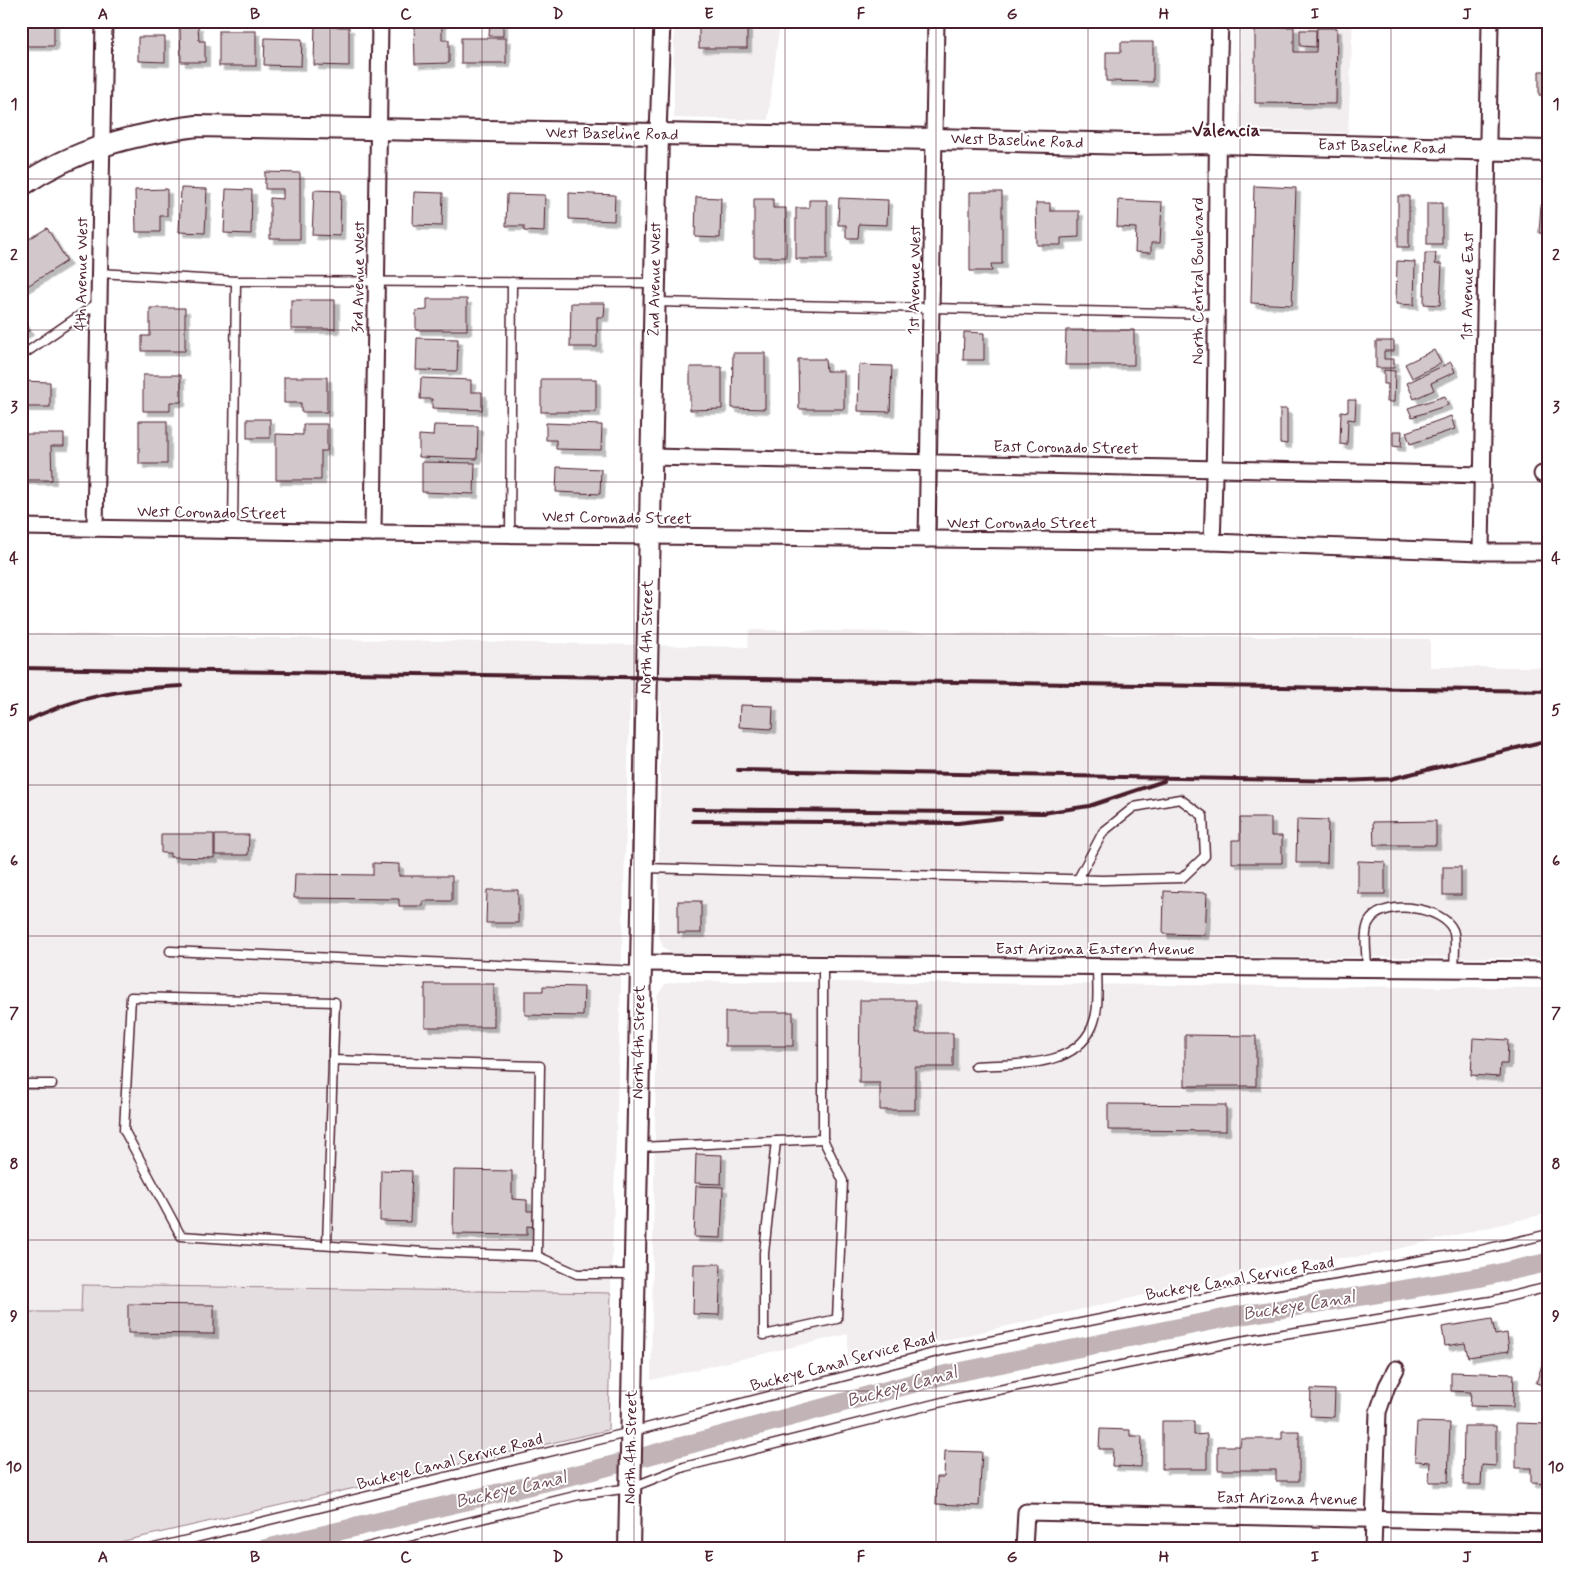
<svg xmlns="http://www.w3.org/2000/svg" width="1570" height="1570" font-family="Mynerve,sans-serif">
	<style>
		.built { fill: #f2eeef }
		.green { fill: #e5dee0; stroke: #987e86 }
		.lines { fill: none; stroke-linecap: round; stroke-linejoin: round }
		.canal { stroke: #c1b3b6; stroke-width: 19 }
		.building { fill: #d2c7cb; stroke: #4a1f2b; filter: url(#shadow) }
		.lane-casing { stroke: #4a1f2b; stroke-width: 11 }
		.street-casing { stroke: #4a1f2b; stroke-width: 19 }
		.secondary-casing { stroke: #4a1f2b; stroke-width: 24 }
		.lane { stroke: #fff; stroke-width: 8 }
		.street { stroke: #fff; stroke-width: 15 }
		.secondary { stroke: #fff; stroke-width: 20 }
		.rail { stroke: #4a1f2b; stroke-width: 4 }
		.grid { fill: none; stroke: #4a1f2b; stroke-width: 1; stroke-opacity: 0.55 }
		.labels { text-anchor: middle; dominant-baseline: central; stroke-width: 4; stroke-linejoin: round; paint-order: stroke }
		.street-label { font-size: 16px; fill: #4a1f2b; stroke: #fff }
		.neighbourhood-label { font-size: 18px; font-weight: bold; fill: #4a1f2b; stroke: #fff }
		.water-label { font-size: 18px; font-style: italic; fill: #74535c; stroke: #fff }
		.neatline { fill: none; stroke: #4a1f2b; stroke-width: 2 }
		.grid-label { font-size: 16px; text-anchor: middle; font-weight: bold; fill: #4a1f2b }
	</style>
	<defs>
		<filter id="shadow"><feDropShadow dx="4.5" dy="4.5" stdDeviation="0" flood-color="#0004"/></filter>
	</defs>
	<rect width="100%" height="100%" fill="#fff"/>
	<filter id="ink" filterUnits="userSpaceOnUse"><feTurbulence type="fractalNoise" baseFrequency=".02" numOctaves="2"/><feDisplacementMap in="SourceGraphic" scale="10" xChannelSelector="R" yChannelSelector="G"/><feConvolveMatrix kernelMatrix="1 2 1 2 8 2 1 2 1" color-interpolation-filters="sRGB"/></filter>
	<g filter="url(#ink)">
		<!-- built -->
		<g class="built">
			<path d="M674,21H780L768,120L674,118Z"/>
			<path d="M1240,21H1353L1348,133L1239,129Z"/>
			<path d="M749,630L1430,639V667H1549V958L672,954L663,947L658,935L661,701L630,700L611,1293L82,1285L81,1312H21V633L748,647Z"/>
			<path d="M681,981L1549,988V1213L1368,1256L1291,1262L848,1362V1334L651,1380L657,996L665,984Z"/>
		</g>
		<!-- green -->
		<path class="green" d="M82,1285L611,1293L608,1430L89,1549H21V1312H81Z"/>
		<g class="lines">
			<!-- canal -->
			<path class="canal" d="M264,1549L591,1471L944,1375L1236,1316L1482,1277L1549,1262"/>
		</g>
		<!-- building -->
		<g class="building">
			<rect x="24" y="21" width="30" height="25"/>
			<path d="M315,21H333V27H349V66L314,65Z"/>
			<path d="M490,21H503V36H489Z"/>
			<rect x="699" y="22" width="48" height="26"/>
			<path d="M414,23H442V40H449V63L415,64Z"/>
			<path d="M180,25H198L199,41H205V62H181Z"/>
			<path d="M1255,27H1294V52H1316L1317,28H1337L1336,104L1255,103Z"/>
			<path d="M1300,30H1316V47L1300,46Z"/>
			<rect x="219" y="31" width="37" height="35"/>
			<path d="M138,37H165V62L138,61Z"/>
			<path d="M265,38L302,39L301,66L264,65Z"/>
			<rect x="461" y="38" width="45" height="25"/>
			<path d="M1121,42H1153V82L1106,81V52H1121Z"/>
			<path d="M1539,71H1549V96L1539,95Z"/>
			<path d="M265,172L300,173V239H270V198L283,199V189H265Z"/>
			<path d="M1254,186L1296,188L1292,305L1251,303Z"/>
			<path d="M181,188L207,189L205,233L179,232Z"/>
			<path d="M167,189V216H160V232H136L135,190Z"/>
			<path d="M226,189L252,190L251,234L224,233Z"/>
			<path d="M314,190L341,191L340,236L312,235Z"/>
			<path d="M414,192L443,193L442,226L413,225Z"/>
			<path d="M970,192H1002V264H991L992,271H970Z"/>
			<path d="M569,193L615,195L614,221L569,219Z"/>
			<path d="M507,194L545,195L544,232L524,231V226H506Z"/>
			<rect x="1398" y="196" width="11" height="51"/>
			<path d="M696,197L721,198L720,238L695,237Z"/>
			<path d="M839,198L888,200L887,225L859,224L858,238H846V225H838Z"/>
			<path d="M754,199H773V208H786V257H754Z"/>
			<path d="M809,200H827V259H796V208H809Z"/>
			<path d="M1118,200L1162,202L1160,243H1151V253L1135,252L1136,228L1117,227Z"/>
			<path d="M1036,203H1050V211H1079V237L1061,238V245H1037Z"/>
			<rect x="1427" y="203" width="15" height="41"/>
			<path d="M1541,205H1549V234L1539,233Z"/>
			<path d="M47,228L67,261L21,290V244Z"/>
			<path d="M1425,253H1436L1435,264H1442L1440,305L1424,304Z"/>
			<path d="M1397,261L1415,262L1414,305L1396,304Z"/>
			<path d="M427,299H467V330H416V311L427,310Z"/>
			<rect x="291" y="300" width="44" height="29"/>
			<path d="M571,303H605L604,317H597V347H570Z"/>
			<path d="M150,308H185V351H142V336H150Z"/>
			<path d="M21,316L29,331L21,335Z"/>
			<path d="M1066,330H1134V365H1065Z"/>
			<path d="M964,332L984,333V360H963Z"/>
			<path d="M417,338L458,339L457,371L416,370Z"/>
			<path d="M1376,341H1394V351H1384V359H1394V368H1376Z"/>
			<path d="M1434,350L1441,363L1412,378L1405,364Z"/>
			<path d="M733,353H765V409L732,408Z"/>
			<path d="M798,359H825L826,371H844V409H799Z"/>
			<path d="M1451,362L1455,372L1431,383L1434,390L1414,399L1407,383Z"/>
			<path d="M859,365L892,366L890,412L858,411Z"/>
			<path d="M690,367H722V409L690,410Z"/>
			<path d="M1384,370L1395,371L1394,402H1387L1388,384H1384Z"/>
			<path d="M143,375H181V402H170V411H143Z"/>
			<path d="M284,377H327V412H301V403H284Z"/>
			<path d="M421,378L471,380V392H482V410L432,408V399H420Z"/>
			<rect x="541" y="379" width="55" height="33"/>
			<path d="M21,381L50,382V407H21Z"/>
			<path d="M1445,396L1448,405L1412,417L1408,408Z"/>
			<path d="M1348,400H1356L1355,420L1348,419L1347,445L1340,444L1341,411L1348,412Z"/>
			<path d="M1280,409H1287V444L1280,443Z"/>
			<path d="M1451,416L1455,429L1410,444L1406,432Z"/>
			<rect x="247" y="419" width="23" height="19"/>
			<rect x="139" y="421" width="28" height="43"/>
			<path d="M546,423L602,425L601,450L556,449V440H546Z"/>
			<path d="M303,424H327V451H321V480H276V434L303,435Z"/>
			<path d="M434,425L478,426L477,459L419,457V435L433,436Z"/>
			<path d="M1393,431H1402L1401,447L1393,446Z"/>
			<path d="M21,434H64V446H51L52,480H21Z"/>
			<path d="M422,462L475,463L474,494L422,492Z"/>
			<path d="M557,467L601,469L600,494L556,492Z"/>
			<path d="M740,705L773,706L772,729L739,727Z"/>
			<path d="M1240,818H1271V836H1282V863H1232V840H1240Z"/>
			<path d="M1297,819L1328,820L1327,863H1296Z"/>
			<path d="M1436,821V845H1374L1373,822Z"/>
			<path d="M161,834H214V858L170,857V853H161Z"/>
			<path d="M215,835H249L248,855H215Z"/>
			<path d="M1358,861L1385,862V894H1358Z"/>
			<path d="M373,863L399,864V876H452V901H423V906H399V899L294,898L295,874L373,875Z"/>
			<rect x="1443" y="867" width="18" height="28"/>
			<path d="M487,890H518V923H486Z"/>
			<path d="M1164,891L1207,893L1205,935L1163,934Z"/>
			<rect x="678" y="901" width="23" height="32"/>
			<rect x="425" y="984" width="69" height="43"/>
			<path d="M543,986L584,987L583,1016L525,1015V991H543Z"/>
			<path d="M860,1000H916V1033H953V1067H915V1110H880V1083H859Z"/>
			<rect x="725" y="1012" width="68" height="34"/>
			<path d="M1185,1035L1256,1036V1086H1185Z"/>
			<path d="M1473,1038L1508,1040L1507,1064H1500L1499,1077L1471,1075Z"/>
			<path d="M1108,1104L1226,1105V1131L1108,1130Z"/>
			<path d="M696,1154L722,1155L721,1184L695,1183Z"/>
			<path d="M381,1170L412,1171L410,1222L380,1221Z"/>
			<path d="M454,1170L512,1171V1199L527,1200V1211H538L537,1227L527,1226V1235L453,1234Z"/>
			<path d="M696,1186L723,1187L721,1238L694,1237Z"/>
			<path d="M694,1264H721L719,1315L693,1314Z"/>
			<path d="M128,1304L214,1305V1334L128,1333Z"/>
			<path d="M1492,1319L1495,1335L1507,1333L1509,1351L1468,1357L1465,1343L1445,1346L1442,1327Z"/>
			<path d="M1549,1344V1387L1536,1383Z"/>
			<path d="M1451,1372L1514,1374L1513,1407L1470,1406L1471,1392L1451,1391Z"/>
			<path d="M1311,1389L1335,1390L1334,1417L1310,1416Z"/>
			<path d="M1162,1421H1194V1435L1207,1434V1469H1162Z"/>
			<path d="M1417,1422L1450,1423L1448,1482H1429L1430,1462L1415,1461Z"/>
			<path d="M1516,1423L1549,1424V1484L1531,1483V1468H1516Z"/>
			<path d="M1464,1426H1496V1466L1482,1465L1481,1485H1463Z"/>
			<path d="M1100,1429L1130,1430V1436H1142L1141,1467L1112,1466L1113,1449H1099Z"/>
			<path d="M1282,1431H1299V1481H1276V1470H1218V1446H1240L1241,1439H1282Z"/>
			<path d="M945,1451L982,1452L979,1506L936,1504L937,1477H944Z"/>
		</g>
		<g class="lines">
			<defs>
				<g id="lane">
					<path d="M99,273L236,281L654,283"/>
					<path d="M656,302L1215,314"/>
					<path d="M21,356L99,302"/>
					<path d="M233,531L236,281"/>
					<path d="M510,534L512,282"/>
					<path d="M644,868L1103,880L1182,878L1205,856L1203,816L1180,799L1134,807L1103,832L1078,879"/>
					<path d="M170,951L640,971"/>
					<path d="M1367,969C1367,955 1362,929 1371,919C1387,899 1443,907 1453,930C1457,940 1454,958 1454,969"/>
					<path d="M131,997L335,1002L333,1060L540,1066L537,1256L425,1252L181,1236L124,1130Z"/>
					<path d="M975,1066C1014,1063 1073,1070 1092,1027C1100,1009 1097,985 1097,966"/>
					<path d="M21,1084H52"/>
					<path d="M776,1141L764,1253V1335L837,1319L843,1181L823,1139"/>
					<path d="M639,1147L823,1139V964"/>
					<path d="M327,1245L333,1060"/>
					<path d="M537,1256L577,1274H634"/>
					<path d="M150,1549L631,1432L945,1350L1235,1292L1481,1250L1549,1234"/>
					<path d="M359,1549L579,1495L630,1488L684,1467L954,1399L1240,1341L1491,1301L1549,1287"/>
				</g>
				<g id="street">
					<path d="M658,134L662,21"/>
					<path d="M650,457C928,464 1205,467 1482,475"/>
					<path d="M1542,474L1549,475"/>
					<path d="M21,527L373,533L1212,542L1481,552H1549"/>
					<path d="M95,528L104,21"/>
					<path d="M373,533L380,21"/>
					<path d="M927,539L936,21"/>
					<path d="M1212,542C1219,368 1214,195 1220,21"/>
					<path d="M1481,552L1490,21"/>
					<path d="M640,963L1549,970"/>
					<path d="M1024,1549L1026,1512L1549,1523"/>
					<path d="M1373,1549L1378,1412L1387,1386L1396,1369"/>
				</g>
				<g id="secondary">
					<path d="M21,186C75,149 133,134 197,126L935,139L1133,144L1216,143L1549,151"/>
					<path d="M629,1549L658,134"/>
				</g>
			</defs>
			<!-- lane casing -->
			<use href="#lane" class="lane-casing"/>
			<!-- street casing -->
			<use href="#street" class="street-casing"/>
			<!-- secondary casing -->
			<use href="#secondary" class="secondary-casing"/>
			<!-- lane -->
			<use href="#lane" class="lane"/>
			<!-- street -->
			<use href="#street" class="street"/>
			<!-- secondary -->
			<use href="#secondary" class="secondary"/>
			<!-- rail -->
			<g class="rail">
				<path d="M21,668L1549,691"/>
				<path d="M21,724C72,696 125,689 182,686"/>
				<path d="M738,770L1343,781L1390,779L1549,740"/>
				<path d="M693,809L1043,813L1089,806L1164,781"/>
				<path d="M693,821L958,823L1001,818"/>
			</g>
		</g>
	</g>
	<!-- grid -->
	<path class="grid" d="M179,21V1549M330,21V1549M482,21V1549M634,21V1549M785,21V1549M936,21V1549M1088,21V1549M1240,21V1549M1391,21V1549M21,179H1549M21,330H1549M21,482H1549M21,634H1549M21,785H1549M21,936H1549M21,1088H1549M21,1240H1549M21,1391H1549"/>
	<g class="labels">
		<!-- street labels -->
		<g class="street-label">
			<text transform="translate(612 134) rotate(1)">West Baseline Road</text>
			<text transform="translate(1017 141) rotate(2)">West Baseline Road</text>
			<text transform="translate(1382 147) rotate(2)">East Baseline Road</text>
			<text transform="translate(82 274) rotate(-89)">4th Avenue West</text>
			<text transform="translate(359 277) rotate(-89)">3rd Avenue West</text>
			<text transform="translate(655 279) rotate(-89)">2nd Avenue West</text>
			<text transform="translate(915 280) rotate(-89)">1st Avenue West</text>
			<text transform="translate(1198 281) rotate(-90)">North Central Boulevard</text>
			<text transform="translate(1468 286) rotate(-89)">1st Avenue East</text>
			<text transform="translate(1066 448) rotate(1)">East Coronado Street</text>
			<text transform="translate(212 513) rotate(1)">West Coronado Street</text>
			<text transform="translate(617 518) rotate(1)">West Coronado Street</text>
			<text x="1022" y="523">West Coronado Street</text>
			<text transform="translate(647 637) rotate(-89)">North 4th Street</text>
			<text x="1095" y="949">East Arizona Eastern Avenue</text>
			<text transform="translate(639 1042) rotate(-89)">North 4th Street</text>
			<text transform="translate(1240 1279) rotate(-10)">Buckeye Canal Service Road</text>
			<text transform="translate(843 1362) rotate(-15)">Buckeye Canal Service Road</text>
			<text transform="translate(631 1447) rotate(-89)">North 4th Street</text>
			<text transform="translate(450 1462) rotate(-14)">Buckeye Canal Service Road</text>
			<text transform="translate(1287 1499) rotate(1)">East Arizona Avenue</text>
		</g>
		<!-- neighbourhood labels -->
		<g class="neighbourhood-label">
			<text x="1226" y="131">Valencia</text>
		</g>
		<!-- water labels -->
		<g class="water-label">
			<text transform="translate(1299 1306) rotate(-9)">Buckeye Canal</text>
			<text transform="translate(902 1387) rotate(-15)">Buckeye Canal</text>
			<text transform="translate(511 1490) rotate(-13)">Buckeye Canal</text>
		</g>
	</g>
	<!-- margin -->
	<rect width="1570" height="1570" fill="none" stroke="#fff" stroke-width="55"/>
	<rect x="28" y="28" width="1514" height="1514" class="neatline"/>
	<g class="grid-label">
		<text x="103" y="19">A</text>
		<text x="255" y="19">B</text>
		<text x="406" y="19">C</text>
		<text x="558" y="19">D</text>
		<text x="709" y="19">E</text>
		<text x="861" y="19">F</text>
		<text x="1012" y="19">G</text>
		<text x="1164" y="19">H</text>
		<text x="1315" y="19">I</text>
		<text x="1467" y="19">J</text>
		<text x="14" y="109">1</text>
		<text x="1556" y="109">1</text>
		<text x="14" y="260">2</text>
		<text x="1556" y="260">2</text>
		<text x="14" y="412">3</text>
		<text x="1556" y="412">3</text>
		<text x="14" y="563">4</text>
		<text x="1556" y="563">4</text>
		<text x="14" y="715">5</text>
		<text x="1556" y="715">5</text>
		<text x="14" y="866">6</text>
		<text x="1556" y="866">6</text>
		<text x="14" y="1018">7</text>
		<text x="1556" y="1018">7</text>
		<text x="14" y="1169">8</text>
		<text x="1556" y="1169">8</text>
		<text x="14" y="1321">9</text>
		<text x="1556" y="1321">9</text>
		<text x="14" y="1472">10</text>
		<text x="1556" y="1472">10</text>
		<text x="103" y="1562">A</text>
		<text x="255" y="1562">B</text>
		<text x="406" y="1562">C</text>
		<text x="558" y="1562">D</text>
		<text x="709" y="1562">E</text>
		<text x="861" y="1562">F</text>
		<text x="1012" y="1562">G</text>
		<text x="1164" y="1562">H</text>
		<text x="1315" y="1562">I</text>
		<text x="1467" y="1562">J</text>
	</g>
</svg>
